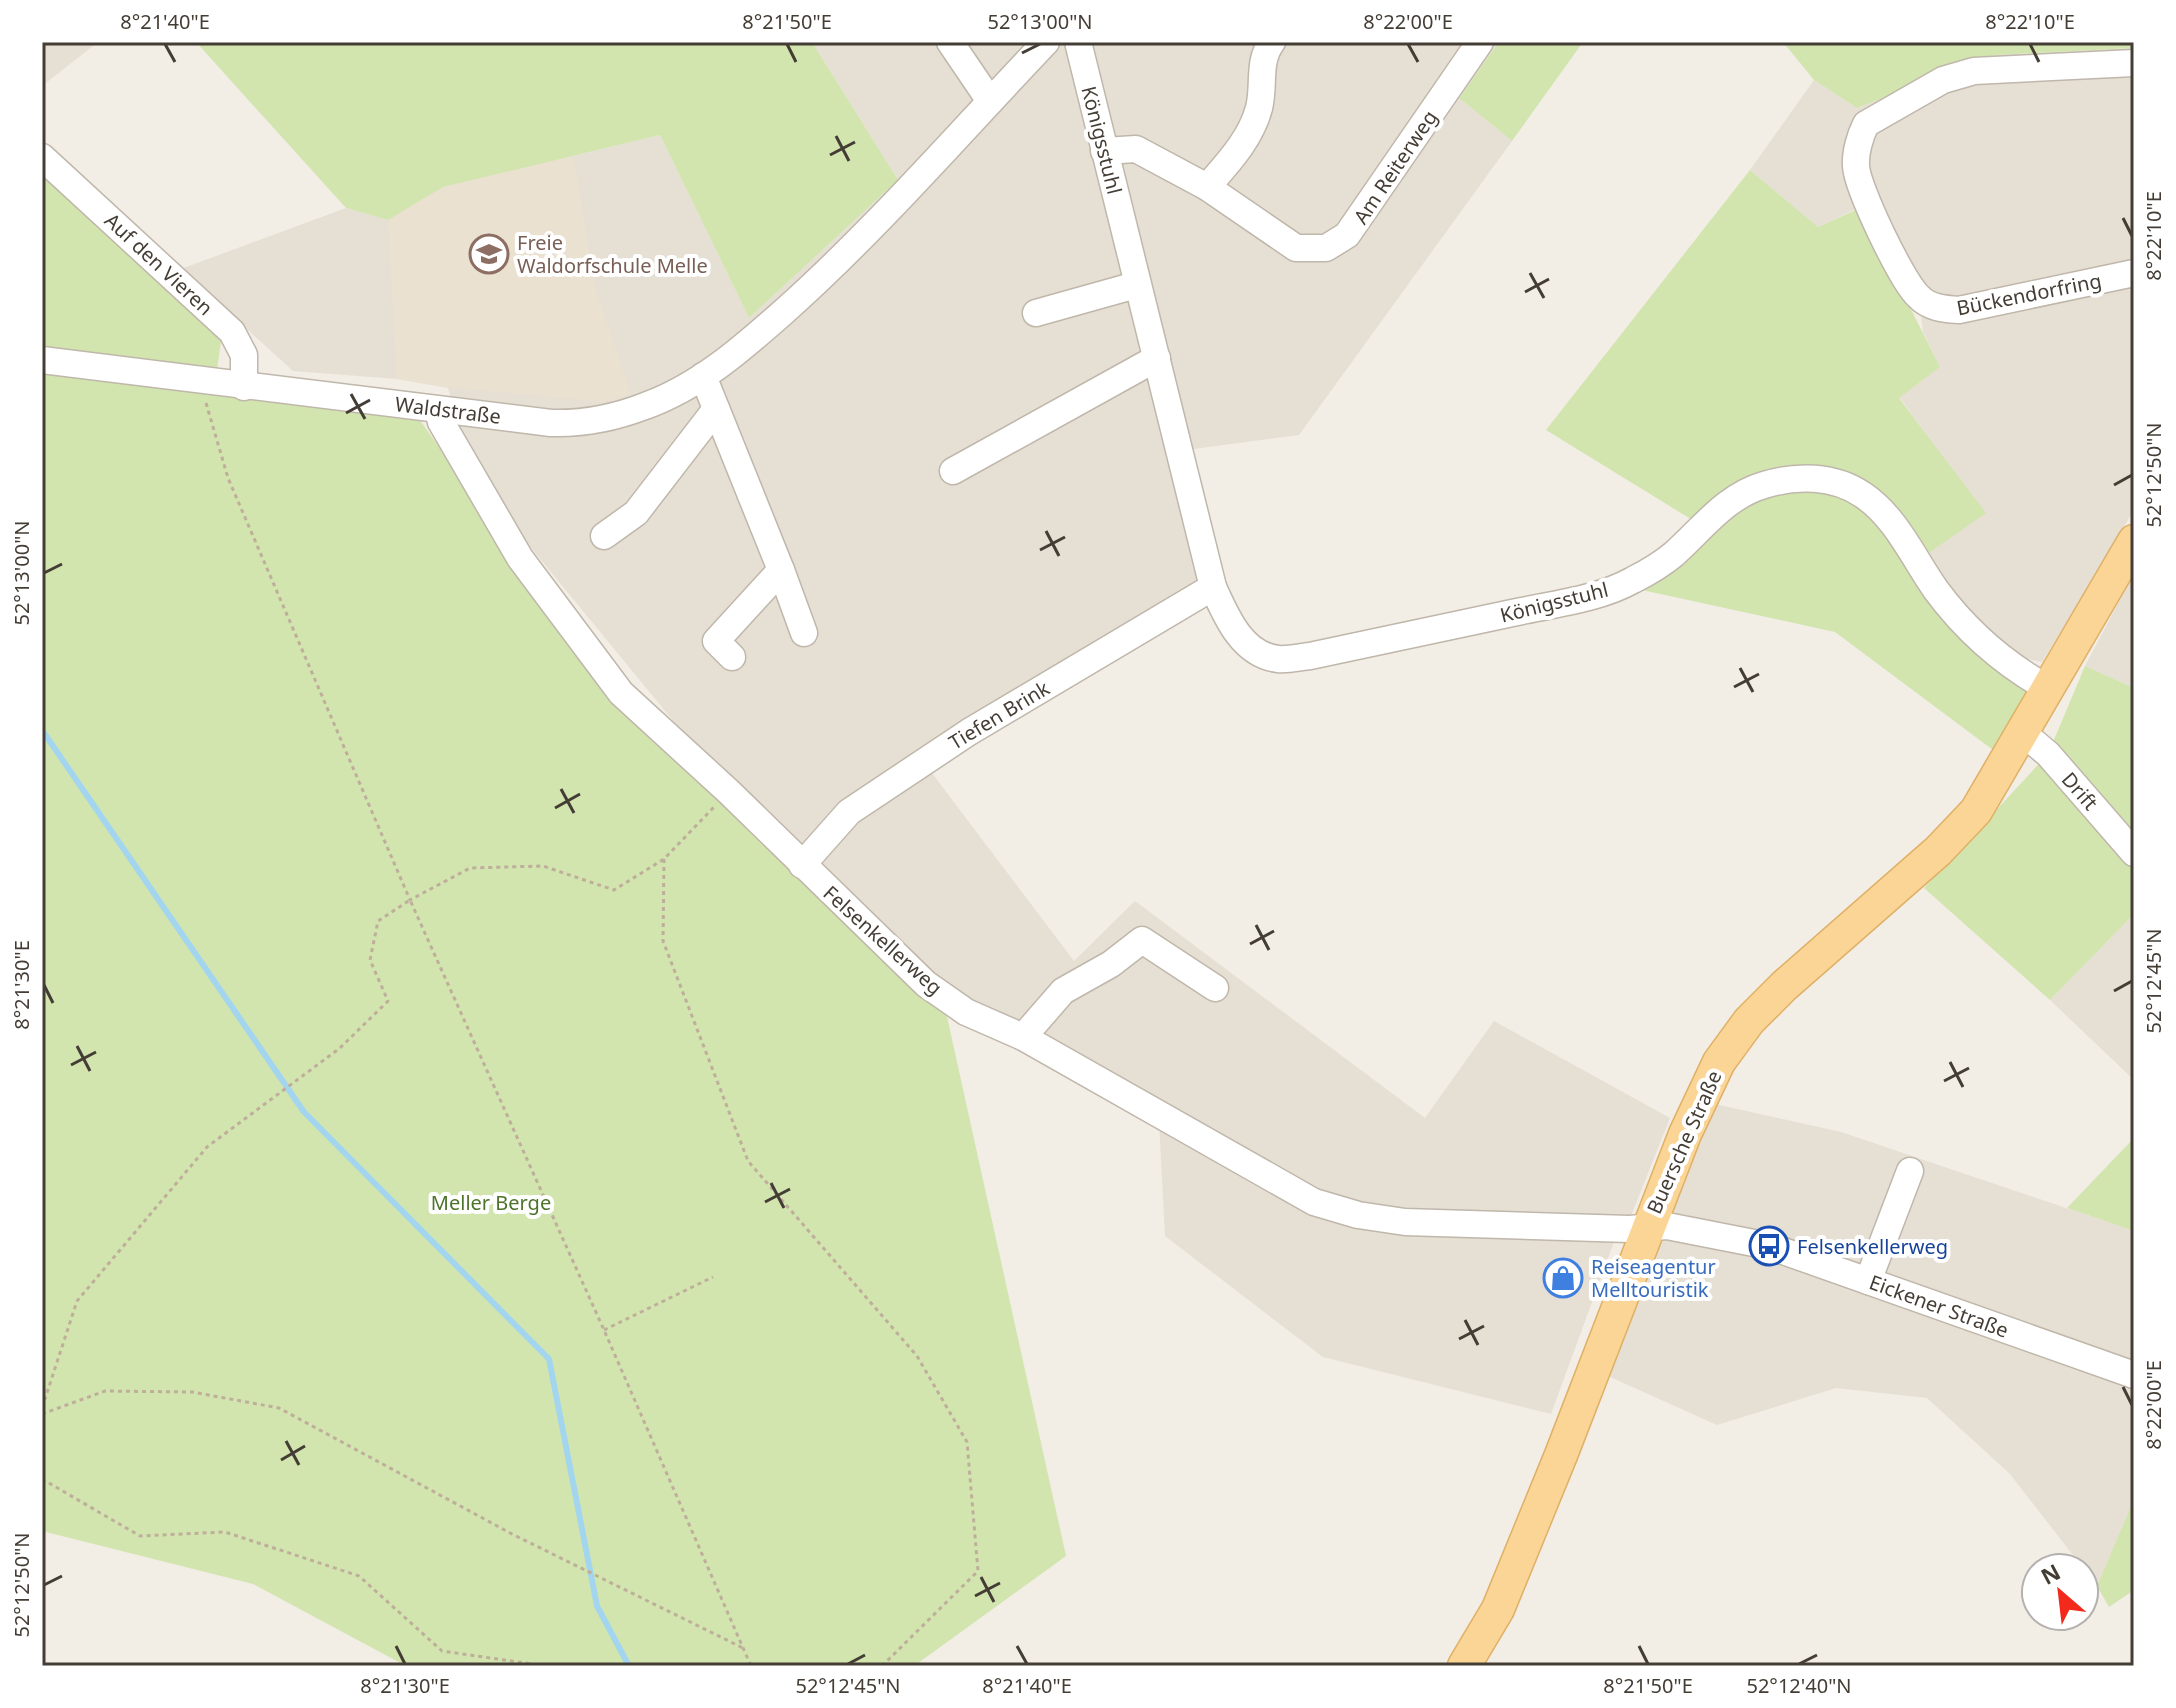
<svg xmlns="http://www.w3.org/2000/svg" width="2176" height="1708" font-family="'Noto Sans',sans-serif">
	<style>
		.residential { fill: #e6dfd4 }
		.education { fill: #ebe1d0 }
		.green { fill: #d2e5af }
		.lines { fill: none; stroke-linecap: round; stroke-linejoin: round }
		.stream { stroke: #a3d6ee; stroke-width: 6 }
		.minor-casing { stroke: #c0b7ab; stroke-width: 29 }
		.major-casing { stroke: #dfb066; stroke-width: 35 }
		.path { stroke: #beae9a; stroke-width: 3; stroke-dasharray: 4 4; stroke-linecap: butt }
		.minor { stroke: #fff; stroke-width: 26 }
		.major { stroke: #fbd596; stroke-width: 32 }
		.ticks { fill: none; stroke: #443d35; stroke-width: 3 }
		.labels { text-anchor: middle; dominant-baseline: central; stroke-width: 8; stroke-linejoin: round; paint-order: stroke }
		.street-label { font-size: 20px; fill: #443d35; stroke: #fff }
		.education-label { font-size: 20px; fill: #785e54; stroke: #fff; text-anchor: start }
		.park-label { font-size: 20px; fill: #4d742a; stroke: #fff }
		.transit-label { font-size: 20px; fill: #164399; stroke: #fff; text-anchor: start }
		.shop-label { font-size: 20px; fill: #366cbe; stroke: #fff; text-anchor: start }
		.neatline { fill: none; stroke: #443d35; stroke-width: 3 }
		.ticks-label { font-size: 20px; text-anchor: middle; fill: #443d35 }
	</style>
	<rect width="100%" height="100%" fill="#f2ede5"/>
	<!-- residential -->
	<g class="residential">
		<path d="M42,42H98L42,86Z"/>
		<path d="M812,42H1499L1459,98L1512,141L1299,435L1171,452L1202,584L919,756L1074,961L1135,901L1425,1118L1494,1021L1670,1118L1631,1216L1614,1242L1551,1414L1323,1357L1165,1236L1158,1102L1021,1023L941,986L684,734L500,510L462,436L448,388L397,379L293,371L181,269L346,208L388,220L443,187L660,135L749,318L898,180Z"/>
		<path d="M2134,48V509L2106,559L2042,662L2018,657L1970,617L1929,553L1985,513L1899,397L1940,367L1923,332L1918,288L1875,200L1818,227L1750,170L1814,80L1857,108L1996,55Z"/>
		<path d="M2134,573V688L2085,666Z"/>
		<path d="M2134,914V1080L2050,1000Z"/>
		<path d="M1715,1104L1841,1132L2134,1231V1499L2097,1586L2010,1474L1927,1398L1836,1388L1717,1425L1608,1376Z"/>
	</g>
	<!-- education -->
	<path class="education" d="M573,155L595,288L631,394L602,402L448,387L397,379L388,220L443,187Z"/>
	<!-- green -->
	<g class="green">
		<path d="M196,42H812L898,180L749,318L660,135L443,187L388,220L346,208Z"/>
		<path d="M1499,42H1583L1512,141L1459,98Z"/>
		<path d="M1783,42H2134V48L1996,55L1857,108L1814,80Z"/>
		<path d="M42,169L222,335L214,390L419,419L469,489L512,567L946,1012L1066,1556L914,1666H406L253,1584L42,1531Z"/>
		<path d="M1750,170L1818,227L1860,208L1940,367L1899,398L1986,513L1929,553C1917,538 1894,500 1880,490C1846,467 1777,457 1740,480C1723,490 1709,508 1694,521L1546,430Z"/>
		<path d="M1825,488L1858,500L1881,522L1926,592L1970,648L2024,685L2028,694L1993,750L1835,632L1642,590L1751,495Z"/>
		<path d="M2085,666L2134,688V914L2050,1000L1924,888L2048,754Z"/>
		<path d="M2134,1138V1231L2067,1208Z"/>
		<path d="M2134,1499V1590L2109,1607L2097,1586Z"/>
	</g>
	<g class="lines">
		<!-- stream -->
		<path class="stream" d="M42,730L304,1112L549,1359L597,1606L629,1666"/>
		<defs>
			<g id="minor">
				<path d="M950,42L990,101"/>
				<path d="M1078,42L1213,587C1226,616 1242,655 1278,659C1288,660 1300,657 1310,656C1379,641 1448,627 1517,612C1555,604 1599,599 1633,580C1647,573 1662,564 1674,554C1703,528 1726,496 1764,485C1796,475 1834,475 1863,495C1896,517 1914,559 1936,590C1967,632 2004,664 2049,689"/>
				<path d="M2134,63L1974,71L1943,80L1866,124C1860,136 1855,153 1856,166C1857,188 1902,281 1918,296C1929,308 1944,309 1959,310L2134,273"/>
				<path d="M1104,151L1136,149L1207,187L1296,248H1326L1347,235L1480,42"/>
				<path d="M42,157L232,332L244,355V387"/>
				<path d="M1207,187C1227,164 1251,139 1259,108C1265,85 1257,62 1272,42"/>
				<path d="M1036,313L1136,285"/>
				<path d="M42,360L551,423C583,424 614,418 645,406C701,386 746,345 789,307C880,225 961,131 1046,42"/>
				<path d="M703,376L781,570L716,641L732,657"/>
				<path d="M438,410L441,422L520,558L621,693L729,792L926,984L966,1012L1023,1037L1314,1202L1358,1215L1405,1222L1629,1229L1667,1226L1769,1246L2134,1375"/>
				<path d="M953,471L1157,358"/>
				<path d="M604,536L636,513L716,409"/>
				<path d="M781,570L804,633"/>
				<path d="M2023,733L2048,754L2134,853"/>
				<path d="M802,865L849,812L969,732L1213,587"/>
				<path d="M1023,1037L1063,991L1111,964L1142,940L1215,988"/>
				<path d="M1868,1281L1910,1171"/>
			</g>
			<path id="major" d="M1464,1666L1498,1609L1561,1455L1685,1134L1719,1062L1749,1021L1784,986L1938,851L1976,811L2134,541"/>
		</defs>
		<!-- minor casing -->
		<use href="#minor" class="minor-casing"/>
		<!-- major casing -->
		<use href="#major" class="major-casing"/>
		<!-- path -->
		<g class="path">
			<path d="M206,403L228,478L410,900L470,868L543,866L614,890L664,859L714,807"/>
			<path d="M664,859L663,941L748,1161L917,1356L967,1442L978,1571L882,1666"/>
			<path d="M604,1330L713,1277"/>
			<path d="M42,1408L77,1301L207,1147L340,1048L388,1001L370,960L378,921L410,900L604,1330L751,1666"/>
			<path d="M42,1414L105,1391L192,1392L279,1408L512,1534L743,1648"/>
			<path d="M42,1479L140,1536L225,1532L359,1576L442,1651L546,1666"/>
		</g>
		<!-- minor -->
		<use href="#minor" class="minor"/>
		<!-- major -->
		<use href="#major" class="major"/>
	</g>
	<!-- ticks -->
	<path class="ticks" d="M165,44L175,62M787,44L796,62M1408,44L1418,62M2030,44L2039,62M1022,53L1040,44M836,136L849,161M830,155L855,142M2123,218L2132,236M1530,273L1544,298M1525,292L1549,279M351,394L365,419M346,413L370,400M2114,485L2132,475M1046,531L1059,556M1040,550L1065,537M44,573L62,564M1740,668L1753,692M1734,687L1759,674M561,789L574,813M555,808L580,794M1256,925L1269,950M1250,944L1274,931M44,985L53,1003M2114,991L2132,981M77,1046L90,1071M1950,1062L1963,1087M71,1065L96,1052M1944,1081L1969,1068M771,1183L784,1208M765,1202L790,1189M1465,1320L1478,1345M1459,1339L1484,1326M2123,1387L2132,1405M286,1441L299,1465M281,1460L305,1446M981,1577L994,1602M44,1585L62,1576M975,1596L1000,1583M396,1646L405,1664M1017,1646L1027,1664M1639,1646L1648,1664M848,1664L865,1655M1799,1664L1817,1655"/>
	<!-- icons -->
	<defs>
		<symbol id="school-ring" viewBox="-11 -11 22 22"><circle r="9.5" fill="#fff" stroke="#8d6e63" stroke-width="1.5"/><path d="M0-5L7-2L0 1L-7-2ZM-4 1L0 2.5L4 1V4Q0 6-4 4Z" fill="#8d6e63"/></symbol>
		<symbol id="bus-ring" viewBox="-11 -11 22 22"><circle r="9.5" fill="#fff" stroke="#1a4fb4" stroke-width="1.5"/><path d="M-5-6H5V4H4V6H2V4H-2V6H-4V4H-5ZM-3.5-4V0h7V-4ZM-3.5 1.2v1.5H-2V1.2ZM2 1.2v1.5H3.5V1.2Z" fill="#1a4fb4"/></symbol>
		<symbol id="shop-ring" viewBox="-11 -11 22 22"><circle r="9.5" fill="#fff" stroke="#3f7fe0" stroke-width="1.5"/><path d="M-5-2.5h2.3a2.7 3.5 0 0 1 5.4 0H5L5.5 6h-11ZM-1.5-2.5h3a1.5 2.3 0 0 0-3 0Z" fill="#3f7fe0"/></symbol>
	</defs>
	<g fill-rule="evenodd">
		<use href="#school-ring" x="467" y="232" width="44" height="44"/>
		<use href="#bus-ring" x="1747" y="1224" width="44" height="44"/>
		<use href="#shop-ring" x="1541" y="1256" width="44" height="44"/>
	</g>
	<g class="labels">
		<!-- street labels -->
		<g class="street-label">
			<text transform="translate(1102 140) rotate(76)">Königsstuhl</text>
			<text transform="translate(1395 167) rotate(-56)">Am Reiterweg</text>
			<text transform="translate(159 264) rotate(43)">Auf den Vieren</text>
			<text transform="translate(2029 294) rotate(-11)">Bückendorfring</text>
			<text transform="translate(448 410) rotate(7)">Waldstraße</text>
			<text transform="translate(1554 602) rotate(-14)">Königsstuhl</text>
			<text transform="translate(999 715) rotate(-31)">Tiefen Brink</text>
			<text transform="translate(2080 791) rotate(49)">Drift</text>
			<text transform="translate(883 940) rotate(42)">Felsenkellerweg</text>
			<text transform="translate(1684 1142) rotate(-66)">Buersche Straße</text>
			<text transform="translate(1939 1306) rotate(20)">Eickener Straße</text>
		</g>
		<!-- education labels -->
		<g class="education-label">
			<text x="517" y="242">Freie<tspan x="517" dy="23">Waldorfschule Melle</tspan></text>
		</g>
		<!-- park labels -->
		<g class="park-label">
			<text x="491" y="1202">Meller Berge</text>
		</g>
		<!-- transit labels -->
		<g class="transit-label">
			<text x="1797" y="1246">Felsenkellerweg</text>
		</g>
		<!-- shop labels -->
		<g class="shop-label">
			<text x="1591" y="1266">Reiseagentur<tspan x="1591" dy="23">Melltouristik</tspan></text>
		</g>
	</g>
	<!-- border -->
	<rect width="2176" height="1708" fill="none" stroke="#ffffff" stroke-width="88"/>
	<!-- north arrow -->
	<g transform="translate(2060 1592) rotate(332)"><circle r="38" fill="#ffffff" stroke="#b4b1ae" stroke-width="2"/>
	<path d="M0-6L14 30L0 20L-14 30Z" fill="#f3291c"/>
	<text y="-12" font-size="22" font-weight="bold" text-anchor="middle" fill="#443d35">N</text>
	</g>
	<rect x="44" y="44" width="2088" height="1620" class="neatline"/>
	<g class="ticks-label">
		<text x="165" y="29">8°21'40"E</text>
		<text x="787" y="29">8°21'50"E</text>
		<text x="1040" y="29">52°13'00"N</text>
		<text x="1408" y="29">8°22'00"E</text>
		<text x="2030" y="29">8°22'10"E</text>
		<text transform="translate(2154 236) rotate(-90)" y="7">8°22'10"E</text>
		<text transform="translate(2154 475) rotate(-90)" y="7">52°12'50"N</text>
		<text transform="translate(22 573) rotate(-90)" y="7">52°13'00"N</text>
		<text transform="translate(2154 981) rotate(-90)" y="7">52°12'45"N</text>
		<text transform="translate(22 985) rotate(-90)" y="7">8°21'30"E</text>
		<text transform="translate(2154 1405) rotate(-90)" y="7">8°22'00"E</text>
		<text transform="translate(22 1585) rotate(-90)" y="7">52°12'50"N</text>
		<text x="405" y="1693">8°21'30"E</text>
		<text x="848" y="1693">52°12'45"N</text>
		<text x="1027" y="1693">8°21'40"E</text>
		<text x="1648" y="1693">8°21'50"E</text>
		<text x="1799" y="1693">52°12'40"N</text>
	</g>
</svg>
